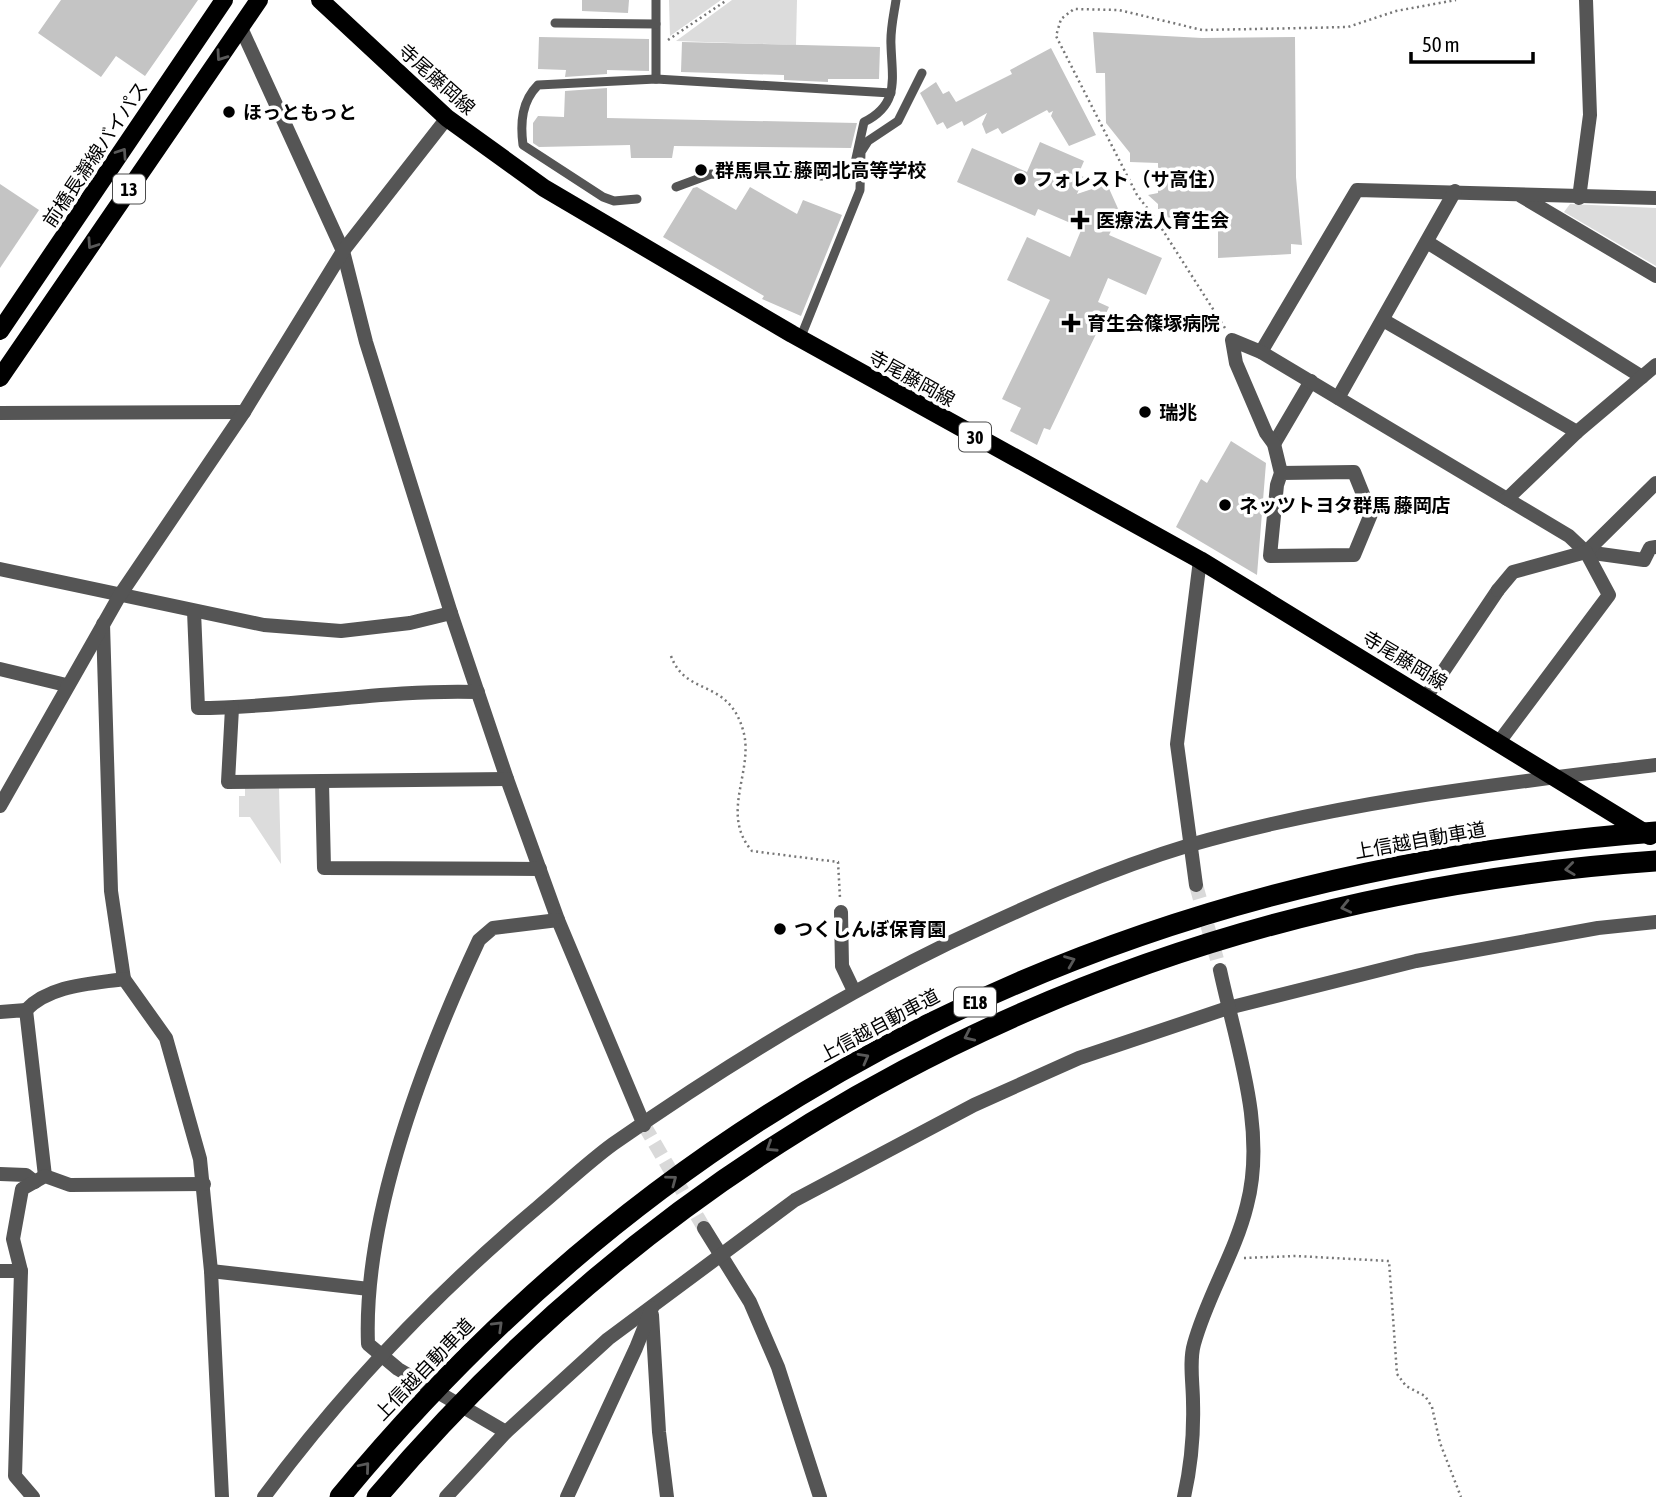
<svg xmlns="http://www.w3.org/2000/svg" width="1656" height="1497" font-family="'Asap Condensed','Noto Sans JP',sans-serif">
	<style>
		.green { fill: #dcdcdc }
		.building { fill: #c4c4c4 }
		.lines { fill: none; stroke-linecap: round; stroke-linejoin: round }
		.minor-tunnel { stroke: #d9d9d9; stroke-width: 14; stroke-dasharray: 14 7; stroke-linecap: butt }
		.path { stroke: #777; stroke-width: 2.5; stroke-dasharray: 2 3.5; stroke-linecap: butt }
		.service { stroke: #555; stroke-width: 9 }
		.minor { stroke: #555; stroke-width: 14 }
		.tertiary { stroke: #555; stroke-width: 14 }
		.primary { stroke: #000; stroke-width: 18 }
		.motorway { stroke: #000; stroke-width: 21 }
		.oneway { stroke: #595959 }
		.poi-dot { fill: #000; stroke: #fff; stroke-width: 2.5 }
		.labels { text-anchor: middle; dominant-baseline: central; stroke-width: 7; stroke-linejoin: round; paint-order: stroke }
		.shield { fill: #fff; stroke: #4c4c4c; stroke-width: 2 }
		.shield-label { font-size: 18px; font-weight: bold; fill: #000 }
		.street-label { font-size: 19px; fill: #000; stroke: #fff }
		.poi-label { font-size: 19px; font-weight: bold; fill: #000; stroke: #fff; text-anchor: start }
	</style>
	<rect width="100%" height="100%" fill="#fff"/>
	<!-- green -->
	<g class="green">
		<path d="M669,0H721L670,36Z"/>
		<path d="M732,0H797L796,45L676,41Z"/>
		<path d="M1570,204L1656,208V266L1564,212Z"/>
		<path d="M245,788H279L281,864L250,817H239V796H245Z"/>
	</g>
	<!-- building -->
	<g class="building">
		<path d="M61,0H198L145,76L116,56L101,77L38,33Z"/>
		<path d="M582,0H629L628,13L582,11Z"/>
		<path d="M1093,32L1202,38L1295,37L1296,177L1302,245L1291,244V254L1218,258V230L1181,231V225H1175V218L1163,217V210L1158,209V204L1148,195L1158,193V163L1130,162V153L1106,123L1105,73H1096Z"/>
		<path d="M539,37L649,39V71L607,70V74L565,77L566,70L538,69Z"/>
		<path d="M682,42L880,47L879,79H828V82L784,80V75L681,72Z"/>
		<path d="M1051,48L1096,135L1069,146L1051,116L1053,111L1049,113L1047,110L1002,134L998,128L986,134L982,124L987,113L964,126L962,121L947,129L943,122L937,125L920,93L936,82L943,94L949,91L956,102L1012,74L1010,70Z"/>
		<path d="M607,88V118L857,123L851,148L674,146L672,158H631L630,145L539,147L533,143V123L538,116L564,117L565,91Z"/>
		<path d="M1040,142L1084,161L1078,175L1084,177L1077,194L1107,184L1120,213L1109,235L1162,258L1146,295L1108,278L1098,302L1109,307L1050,430L1044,428L1037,445L1010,431L1021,408L1002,399L1050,300L1007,280L1027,237L1070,257L1082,228L1038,209L1035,216L957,182L972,148L1027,172Z"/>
		<path d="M0,184L39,210L0,268Z"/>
		<path d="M697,187L736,210L750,187L797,214L803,200L842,215L801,316L762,299L764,296L663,237L693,188Z"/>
		<path d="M1231,441L1266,463L1257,575L1176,527L1201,479L1207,483Z"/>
	</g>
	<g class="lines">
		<!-- minor-tunnel -->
		<g class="minor-tunnel">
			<path d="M1196,885L1220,970"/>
			<path d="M644,1125L704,1228"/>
		</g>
		<!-- path -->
		<g class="path">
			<path d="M668,40L727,0"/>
			<path d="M1225,328L1155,218L1137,195L1056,36L1061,19L1074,9L1119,10L1202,30L1305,28L1348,27L1396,11L1456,0"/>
			<path d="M671,656C686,697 728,678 743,730C755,770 719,813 752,851L838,862L840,898"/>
			<path d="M1244,1258L1296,1256L1389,1261L1397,1374L1406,1386L1425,1396L1432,1407L1440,1443L1461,1497"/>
		</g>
		<!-- service -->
		<g class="service">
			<path d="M656,0V79"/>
			<path d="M555,23L656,24"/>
			<path d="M676,187L711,174L822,176L853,172L864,122C900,104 892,79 891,45C890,30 894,14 896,0"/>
			<path d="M637,199L614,201L603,197L523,145C520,122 522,101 538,85L656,79L891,93"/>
			<path d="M800,339L860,190L861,152L868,141L898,121L922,73"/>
		</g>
		<!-- minor -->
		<g class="minor">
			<path d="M241,28L343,251L366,342L451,613L507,779L558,920L644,1125"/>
			<path d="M1521,196L1656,276"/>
			<path d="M1579,198L1590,115L1586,0"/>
			<path d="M1427,242L1642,377"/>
			<path d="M1383,320L1577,432"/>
			<path d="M1261,352L1357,190L1656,198"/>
			<path d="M1338,398L1455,191"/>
			<path d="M0,413L244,412"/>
			<path d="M1274,444L1311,381"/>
			<path d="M1281,473L1354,472L1371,514L1354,555L1270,556L1277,485L1281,473L1274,444L1266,433L1236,363L1232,340L1261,352L1569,536L1586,552L1644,560L1650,548L1656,547"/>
			<path d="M1507,499L1577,432L1656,365"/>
			<path d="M1586,552L1656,483"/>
			<path d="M0,569L264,625L341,631L410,623L451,613"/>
			<path d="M194,611L198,708C292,708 384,689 478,692"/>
			<path d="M103,624L111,891L124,979L166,1038L200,1159L211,1271L222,1497"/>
			<path d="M0,669L66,685"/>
			<path d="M1426,697L1498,590"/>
			<path d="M232,708L228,782L507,779"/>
			<path d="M322,782L324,868L540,869"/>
			<path d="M0,806L120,595L244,412L343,251L447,118"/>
			<path d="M1196,885L1177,744L1200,560"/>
			<path d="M841,912L842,966L854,991"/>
			<path d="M26,1010C50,985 90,984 124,979"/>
			<path d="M0,1012L26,1010L45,1176"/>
			<path d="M0,1174L26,1175L35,1182"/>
			<path d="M704,1228L750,1302L778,1367L820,1497"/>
			<path d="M0,1271H21"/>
			<path d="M211,1271L369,1289"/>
			<path d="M652,1315L659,1432L667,1497"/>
			<path d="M506,1432L398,1369L368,1344C363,1215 425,1056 479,940L493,928L558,920"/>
			<path d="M33,1497L15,1476L21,1271L13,1239L22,1189L45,1176L70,1185L204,1184"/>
			<path d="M264,1497C343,1390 436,1293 538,1207C563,1186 587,1163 613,1144C719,1070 832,1000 949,943C1027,906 1107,870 1190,845C1343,801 1499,784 1656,765"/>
			<path d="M446,1497L506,1432L608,1339L795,1200L974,1105L1079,1058L1228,1008L1416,961L1598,928L1656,922"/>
			<path d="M567,1497L636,1348L652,1308"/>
			<path d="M1184,1497C1191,1466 1194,1435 1193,1402C1193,1384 1189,1361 1194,1344C1207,1296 1235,1254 1247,1205C1267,1129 1236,1045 1220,970"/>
		</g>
		<!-- tertiary -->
		<path class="tertiary" d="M1498,590L1513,572L1586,552L1609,595L1499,742"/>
		<!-- primary -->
		<g class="primary">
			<path d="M320,0L447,118L544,188L792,334L1200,560L1650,836"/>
			<path d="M0,331L224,0"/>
			<path d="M0,378L259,0"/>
		</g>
		<!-- motorway -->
		<g class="motorway">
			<path d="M340,1497C680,1085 1127,872 1656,832"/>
			<path d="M377,1497C706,1109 1150,896 1656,861"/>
		</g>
	</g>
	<!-- one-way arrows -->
	<defs><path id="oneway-chevron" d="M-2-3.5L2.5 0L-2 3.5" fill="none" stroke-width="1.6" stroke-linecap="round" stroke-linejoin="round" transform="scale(1.75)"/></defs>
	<g class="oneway">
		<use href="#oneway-chevron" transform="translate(221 56) rotate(125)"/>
		<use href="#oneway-chevron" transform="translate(122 153) rotate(-56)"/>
		<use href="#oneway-chevron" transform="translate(92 244) rotate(124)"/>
		<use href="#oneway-chevron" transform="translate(1570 869) rotate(173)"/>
		<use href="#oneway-chevron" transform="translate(1346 907) rotate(167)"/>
		<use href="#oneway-chevron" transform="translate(1070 961) rotate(-22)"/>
		<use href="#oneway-chevron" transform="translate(969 1036) rotate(155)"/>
		<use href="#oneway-chevron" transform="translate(864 1058) rotate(-29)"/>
		<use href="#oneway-chevron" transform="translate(771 1147) rotate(147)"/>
		<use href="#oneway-chevron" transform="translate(672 1180) rotate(-37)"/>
		<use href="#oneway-chevron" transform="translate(498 1326) rotate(-44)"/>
		<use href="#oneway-chevron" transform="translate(365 1467) rotate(-50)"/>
	</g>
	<!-- markers -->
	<g class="poi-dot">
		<circle cx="229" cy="112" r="7"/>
		<circle cx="701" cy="170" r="7"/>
		<circle cx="1020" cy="179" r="7"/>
		<path d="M1076.5 209.5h7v7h7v7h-7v7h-7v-7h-7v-7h7z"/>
		<path d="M1067.5 312.5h7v7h7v7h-7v7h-7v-7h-7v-7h7z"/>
		<circle cx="1145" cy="412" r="7"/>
		<circle cx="1225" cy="505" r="7"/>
		<circle cx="780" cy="929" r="7"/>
	</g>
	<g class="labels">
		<!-- shield labels -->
		<g class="shield">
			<rect x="113" y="174.5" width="32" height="29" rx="5"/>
			<rect x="959" y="422.5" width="32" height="29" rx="5"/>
			<rect x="954" y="987.5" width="42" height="29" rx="5"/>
		</g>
		<g class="shield-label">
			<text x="129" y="189">13</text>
			<text x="975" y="437">30</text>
			<text x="975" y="1002">E18</text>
		</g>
		<!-- street labels -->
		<g class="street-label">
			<text transform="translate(437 79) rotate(42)">寺尾藤岡線</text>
			<text transform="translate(95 154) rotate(-56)">前橋長瀞線バイパス</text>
			<text transform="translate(912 378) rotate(29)">寺尾藤岡線</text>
			<text transform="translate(1405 660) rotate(31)">寺尾藤岡線</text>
			<text transform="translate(1420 840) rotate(-10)">上信越自動車道</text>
			<text transform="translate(879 1025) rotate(-28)">上信越自動車道</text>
			<text transform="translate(424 1369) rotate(-46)">上信越自動車道</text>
		</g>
		<!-- poi labels -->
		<g class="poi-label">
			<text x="243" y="112">ほっともっと</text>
			<text x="715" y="170">群馬県立 藤岡北高等学校</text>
			<text x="1034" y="179">フォレスト （サ高住）</text>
			<text x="1096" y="220">医療法人育生会</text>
			<text x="1087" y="323">育生会篠塚病院</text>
			<text x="1159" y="412">瑞兆</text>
			<text x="1239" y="505">ネッツトヨタ群馬 藤岡店</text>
			<text x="794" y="929">つくしんぼ保育園</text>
		</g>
	</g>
	<!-- scale -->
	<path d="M1411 52v10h122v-10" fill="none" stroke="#000000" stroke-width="3.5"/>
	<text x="1422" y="52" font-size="21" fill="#000000" stroke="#ffffff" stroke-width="5" paint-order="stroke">50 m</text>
</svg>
